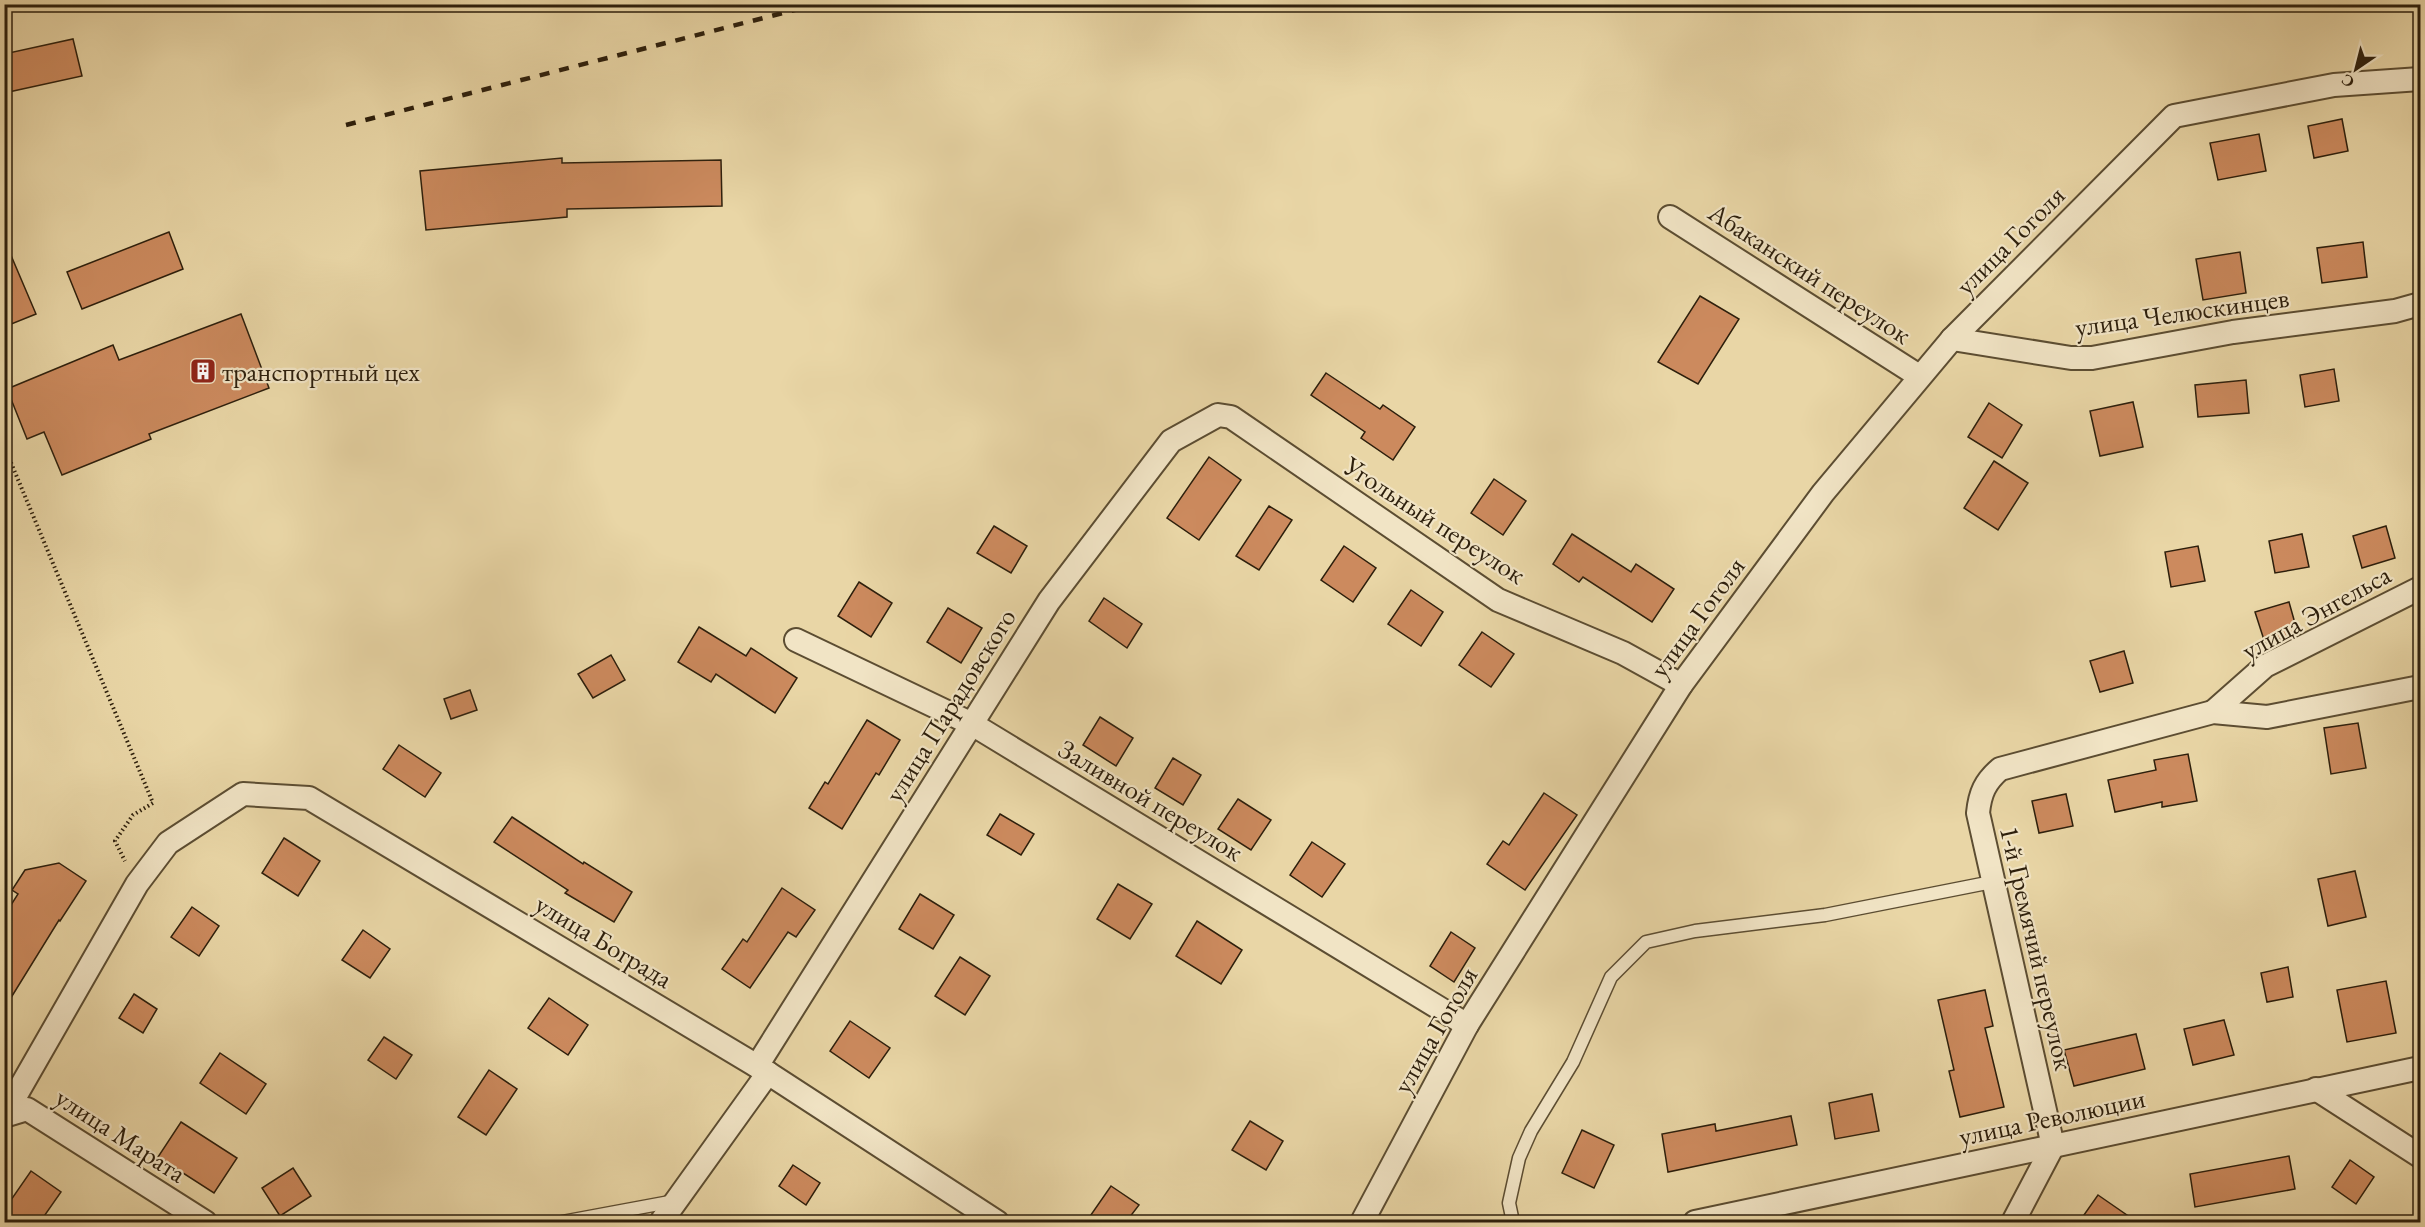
<svg xmlns="http://www.w3.org/2000/svg" width="2425" height="1227" font-family="'EB Garamond',serif">
	<style>
		.building { fill: #cc8a5e; stroke: #2d1f0c; stroke-width: 1.5 }
		.lines { fill: none; stroke-linecap: round; stroke-linejoin: round }
		.lane-casing { stroke: #5c4d32; stroke-width: 15 }
		.street-casing { stroke: #5c4d32; stroke-width: 26 }
		.path { stroke: #2d1f0c; stroke-width: 4; stroke-dasharray: 1.5 3; stroke-linecap: butt }
		.lane { stroke: #f1e4c5; stroke-width: 12 }
		.street { stroke: #f1e4c5; stroke-width: 22 }
		.rail { stroke: #2d1f0c; stroke-width: 4.5; stroke-dasharray: 10 10; stroke-linecap: butt }
		.labels { text-anchor: middle; dominant-baseline: central; stroke-width: 4.5; stroke-linejoin: round; paint-order: stroke }
		.street-label { font-size: 27px; fill: #2d1f0c; stroke: #f1e4c5 }
		.poi-label { font-size: 27px; fill: #2d1f0c; stroke: #f1e4c5; text-anchor: start }
	</style>
	<rect width="100%" height="100%" fill="#e9d6a6"/>
	<filter id="stains"><feTurbulence type="fractalNoise" baseFrequency=".00333" numOctaves="4"/><feColorMatrix values="0 0 0 0 .2 0 0 0 0 .09 0 0 0 0 .02 0 0 0 .5 -.17"/></filter>
	<radialGradient id="worn" r=".72"><stop offset=".6" stop-color="#630" stop-opacity="0"/><stop offset="1" stop-color="#630" stop-opacity=".3"/></radialGradient>
	<!-- building -->
	<g class="building">
		<path d="M73,39L82,76L4,93V54Z"/>
		<path d="M2342,119L2348,151L2314,158L2308,126Z"/>
		<path d="M2259,134L2266,171L2218,180L2210,143Z"/>
		<path d="M562,158V163L721,160L722,206L567,209V217L426,230L420,171Z"/>
		<path d="M169,232L183,269L82,309L67,272Z"/>
		<path d="M4,239L36,314L4,327Z"/>
		<path d="M2363,242L2367,277L2322,283L2317,248Z"/>
		<path d="M2240,252L2246,293L2203,300L2196,259Z"/>
		<path d="M1700,296L1739,319L1698,384L1658,362Z"/>
		<path d="M241,314L269,388L149,434L151,439L62,475L44,432L27,439L7,389L113,345L119,360Z"/>
		<path d="M2334,369L2339,401L2305,407L2300,375Z"/>
		<path d="M1326,373L1380,409L1383,405L1415,427L1393,460L1361,438L1365,432L1311,395Z"/>
		<path d="M2246,380L2249,413L2198,417L2195,385Z"/>
		<path d="M2133,402L2143,447L2100,456L2090,411Z"/>
		<path d="M1989,403L2022,425L2002,458L1968,437Z"/>
		<path d="M1209,457L1241,480L1199,540L1167,518Z"/>
		<path d="M1994,461L2028,483L1998,530L1964,508Z"/>
		<path d="M1494,479L1526,501L1503,535L1471,513Z"/>
		<path d="M1269,506L1292,520L1259,570L1236,556Z"/>
		<path d="M994,526L1027,546L1011,573L977,553Z"/>
		<path d="M2386,526L2395,558L2362,568L2353,536Z"/>
		<path d="M1572,534L1631,572L1636,564L1674,589L1652,622L1583,577L1579,582L1553,564Z"/>
		<path d="M2302,534L2309,567L2275,573L2269,541Z"/>
		<path d="M1344,546L1376,568L1353,602L1321,580Z"/>
		<path d="M2198,546L2205,581L2171,587L2165,552Z"/>
		<path d="M859,582L892,603L871,637L838,616Z"/>
		<path d="M1411,590L1443,612L1421,646L1388,624Z"/>
		<path d="M1104,598L1142,624L1127,648L1089,621Z"/>
		<path d="M2289,602L2298,634L2265,643L2255,612Z"/>
		<path d="M948,608L982,628L961,663L927,642Z"/>
		<path d="M699,627L746,656L751,648L797,678L775,713L716,674L711,682L678,662Z"/>
		<path d="M1482,632L1514,654L1491,687L1459,665Z"/>
		<path d="M2124,651L2133,683L2100,692L2090,661Z"/>
		<path d="M611,655L625,680L593,698L578,674Z"/>
		<path d="M470,690L477,710L451,719L444,699Z"/>
		<path d="M1100,717L1133,738L1116,766L1083,745Z"/>
		<path d="M867,720L900,740L879,775L876,773L842,829L809,808L825,782L828,784Z"/>
		<path d="M2358,723L2366,768L2331,774L2324,728Z"/>
		<path d="M399,745L441,773L425,797L383,769Z"/>
		<path d="M2188,754L2197,801L2162,807V802L2115,812L2108,780L2156,770L2154,760Z"/>
		<path d="M1173,758L1201,775L1183,805L1155,788Z"/>
		<path d="M1544,793L1577,815L1525,890L1487,864L1503,841L1509,845Z"/>
		<path d="M2066,794L2073,826L2039,833L2032,801Z"/>
		<path d="M1238,799L1271,820L1251,850L1218,829Z"/>
		<path d="M1000,814L1034,834L1021,855L987,835Z"/>
		<path d="M512,817L583,864L584,862L632,892L614,922L565,893L568,890L494,842Z"/>
		<path d="M284,838L320,861L298,896L262,873Z"/>
		<path d="M1312,842L1345,864L1322,897L1290,875Z"/>
		<path d="M59,863L86,881L60,921L59,920L4,1009V916L18,894L12,890L25,870Z"/>
		<path d="M2355,871L2366,917L2328,926L2318,879Z"/>
		<path d="M1118,884L1152,904L1130,939L1097,919Z"/>
		<path d="M782,888L815,910L796,937L788,932L750,988L722,969L743,939L747,942Z"/>
		<path d="M920,894L954,915L933,949L899,929Z"/>
		<path d="M192,907L219,926L199,956L171,937Z"/>
		<path d="M1197,921L1242,950L1221,984L1176,956Z"/>
		<path d="M363,930L390,949L370,978L342,960Z"/>
		<path d="M1451,932L1475,948L1454,982L1430,966Z"/>
		<path d="M960,957L990,976L965,1015L935,996Z"/>
		<path d="M2288,967L2293,997L2267,1002L2261,973Z"/>
		<path d="M2386,981L2396,1033L2347,1042L2337,990Z"/>
		<path d="M1985,990L1993,1026L1985,1028L2004,1107L1960,1117L1949,1071L1954,1070L1938,1000Z"/>
		<path d="M134,994L157,1009L143,1033L119,1018Z"/>
		<path d="M549,998L588,1025L568,1055L528,1028Z"/>
		<path d="M2224,1020L2234,1055L2193,1065L2184,1029Z"/>
		<path d="M850,1021L890,1048L869,1078L830,1051Z"/>
		<path d="M2136,1034L2145,1069L2074,1086L2064,1050Z"/>
		<path d="M384,1037L412,1055L396,1079L368,1060Z"/>
		<path d="M220,1053L266,1084L246,1114L200,1083Z"/>
		<path d="M489,1070L517,1089L486,1135L458,1117Z"/>
		<path d="M1872,1094L1879,1131L1835,1139L1829,1103Z"/>
		<path d="M1791,1116L1797,1145L1668,1172L1662,1134L1715,1124L1716,1131Z"/>
		<path d="M1250,1121L1283,1141L1266,1170L1232,1150Z"/>
		<path d="M181,1122L237,1158L214,1193L158,1157Z"/>
		<path d="M1582,1130L1614,1145L1594,1188L1562,1173Z"/>
		<path d="M2289,1156L2295,1189L2195,1207L2190,1174Z"/>
		<path d="M2350,1160L2374,1177L2356,1204L2332,1187Z"/>
		<path d="M793,1165L820,1183L806,1205L779,1186Z"/>
		<path d="M293,1168L311,1196L280,1216L262,1188Z"/>
		<path d="M31,1171L61,1192L40,1222H20L4,1210Z"/>
		<path d="M1111,1186L1139,1205L1126,1222H1086Z"/>
		<path d="M2098,1195L2137,1222H2079Z"/>
	</g>
	<g class="lines">
		<defs>
			<g id="lane">
				<path d="M562,1222L675,1201"/>
				<path d="M1513,1222L1509,1203L1519,1158L1531,1131L1573,1062L1611,977L1646,942L1695,931L1825,915L1992,882"/>
			</g>
			<g id="street">
				<path d="M1670,217L1919,376"/>
				<path d="M1952,339L2071,358H2092L2233,332L2395,311L2420,304"/>
				<path d="M796,640L972,724L1467,1025"/>
				<path d="M2213,712L2265,666L2420,588"/>
				<path d="M757,1066L1049,601L1171,441L1218,415L1231,417L1498,600L1623,653L1681,685"/>
				<path d="M2316,1089L2420,1156"/>
				<path d="M4,1116L137,884L168,843L243,794L309,798L757,1066L997,1222"/>
				<path d="M4,1116L27,1109L205,1222"/>
				<path d="M661,1222L768,1073"/>
				<path d="M1362,1222L1467,1025L1681,685L1823,493L1952,339L2174,116L2334,85L2420,79"/>
				<path d="M1695,1222L2420,1068"/>
				<path d="M2013,1222L2053,1146L1978,813C1980,793 1985,782 2000,769L2213,712L2267,717L2420,687"/>
			</g>
		</defs>
		<!-- lane casing -->
		<use href="#lane" class="lane-casing"/>
		<!-- street casing -->
		<use href="#street" class="street-casing"/>
		<!-- path -->
		<path class="path" d="M4,446L153,803L133,815L115,841L125,861"/>
		<!-- lane -->
		<use href="#lane" class="lane"/>
		<!-- street -->
		<use href="#street" class="street"/>
		<!-- rail -->
		<path class="rail" d="M346,125L818,4"/>
	</g>
	<!-- icons -->
	<defs>
		<symbol id="building-square" viewBox="-11 -11 22 22"><rect x="-9" y="-9" width="18" height="18" rx="4" fill="#8f2418" stroke="#f1e4c5"/><path d="M-4-6H4V6H1V3H-1V6H-4ZM-2.5-4.3h1.7v1.8h-1.7ZM.8-4.3h1.7v1.8H.8ZM-2.5-1h1.7V.8h-1.7ZM.8-1h1.7V.8H.8Z" fill="#fff"/></symbol>
	</defs>
	<g fill-rule="evenodd">
		<use href="#building-square" x="188" y="356" width="30" height="30"/>
	</g>
	<g class="labels">
		<!-- street labels -->
		<g class="street-label">
			<text transform="translate(2010 240) rotate(-45)">улица Гоголя</text>
			<text transform="translate(1810 273) rotate(33)">Абаканский переулок</text>
			<text transform="translate(2182 312) rotate(-8)">улица Челюскинцев</text>
			<text transform="translate(1435 520) rotate(33)">Угольный переулок</text>
			<text transform="translate(2316 612) rotate(-29)">улица Энгельса</text>
			<text transform="translate(1697 617) rotate(-54)">улица Гоголя</text>
			<text transform="translate(950 705) rotate(-58)">улица Парадовского</text>
			<text transform="translate(1151 800) rotate(31)">Заливной переулок</text>
			<text transform="translate(604 941) rotate(31)">улица Бограда</text>
			<text transform="translate(2037 948) rotate(77)">1-й Гремячий переулок</text>
			<text transform="translate(1435 1030) rotate(-60)">улица Гоголя</text>
			<text transform="translate(2052 1117) rotate(-12)">улица Революции</text>
			<text transform="translate(121 1135) rotate(33)">улица Марата</text>
		</g>
		<!-- poi labels -->
		<g class="poi-label">
			<text x="222" y="371">транспортный цех</text>
		</g>
	</g>
	<!-- margin -->
	<rect width="2425" height="1227" fill="none" stroke="#e9d6a6" stroke-width="24"/>
	<rect x="6" y="6" width="2413" height="1215" fill="none" stroke="#2d1f0c" stroke-width="3"/>
	<rect x="12" y="12" width="2401" height="1203" fill="none" stroke="#2d1f0c" stroke-width="1.5"/>
	<!-- north arrow -->
	<g transform="translate(2356 69) rotate(215)" stroke="#f1e4c5" stroke-width="4.5" paint-order="stroke">
	<path d="M0-4.5L10 22L0 15L-10 22Z" fill="#2d1f0c"/>
	<text y="-9" font-size="16" font-weight="bold" text-anchor="middle" fill="#2d1f0c">С</text>
	</g>
	<rect width="100%" height="100%" filter="url(#stains)"/>
	<rect width="100%" height="100%" fill="url(#worn)"/>
</svg>
